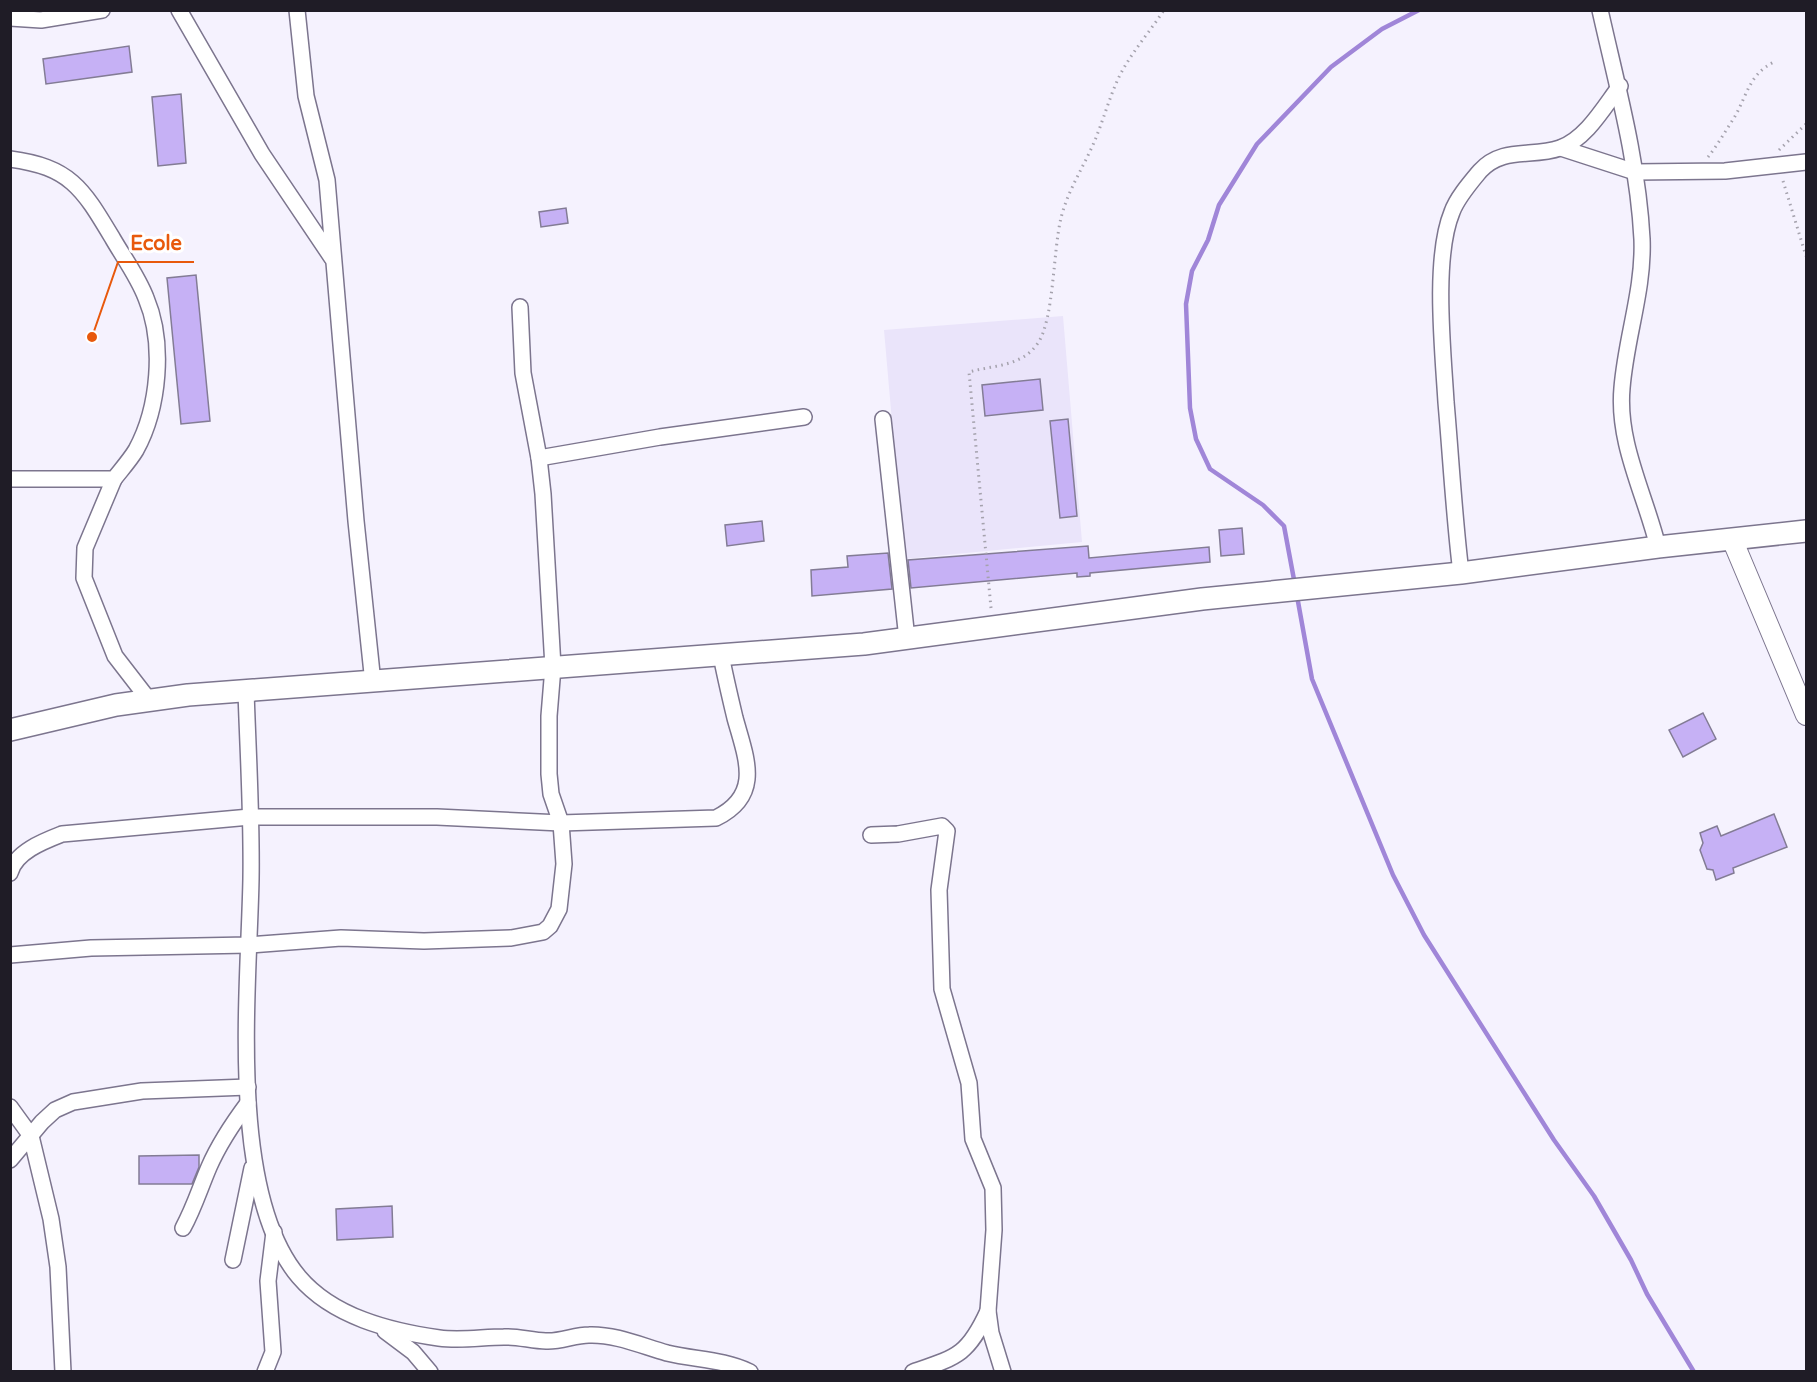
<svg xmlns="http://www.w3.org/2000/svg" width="1817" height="1382" font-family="'Varela Round',sans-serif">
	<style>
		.built { fill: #eae4fa }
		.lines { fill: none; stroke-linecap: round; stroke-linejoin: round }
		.stream { stroke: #a086d8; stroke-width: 4.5 }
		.building { fill: #c6b1f5; stroke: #837c95; stroke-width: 1.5 }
		.minor-casing { stroke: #7c758e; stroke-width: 18 }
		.tertiary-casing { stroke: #7c758e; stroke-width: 22 }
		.secondary-casing { stroke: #7c758e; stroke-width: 24 }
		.path { stroke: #a5a2ad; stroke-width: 3; stroke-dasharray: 1.5 4.5; stroke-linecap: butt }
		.minor { stroke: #fff; stroke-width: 15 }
		.tertiary { stroke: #fff; stroke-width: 20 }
		.secondary { stroke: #fff; stroke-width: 21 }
		.leader { fill: none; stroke: #e8590c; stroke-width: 2 }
		.callout-dot { fill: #e8590c; stroke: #fff; stroke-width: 2 }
		.callout-label { font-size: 20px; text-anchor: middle; font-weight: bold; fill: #e8590c; stroke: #fff; stroke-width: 6; stroke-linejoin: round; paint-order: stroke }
	</style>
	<rect width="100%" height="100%" fill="#f5f2fe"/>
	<!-- built -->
	<path class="built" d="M1063,316L1082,542L904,559L884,330Z"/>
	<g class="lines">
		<!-- stream -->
		<g class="stream">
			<path d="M1295,585L1284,526L1263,505L1210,469L1196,439L1190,408L1186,304L1192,271L1208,240L1219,205L1257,144L1331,67L1382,29L1419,10"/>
			<path d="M1297,596L1312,679L1393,875L1424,935L1554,1140L1594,1196L1631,1260L1647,1294L1694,1372"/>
		</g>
	</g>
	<!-- building -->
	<g class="building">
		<path d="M129,46L132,72L46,84L43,59Z"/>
		<path d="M181,94L186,163L158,166L152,97Z"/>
		<path d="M566,208L568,223L541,227L539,212Z"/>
		<path d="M196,275L210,421L181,424L167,278Z"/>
		<path d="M1040,379L1043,410L985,416L982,385Z"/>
		<path d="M1068,419L1077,516L1060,518L1050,421Z"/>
		<path d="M762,521L764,541L727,546L725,525Z"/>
		<path d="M1242,528L1244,554L1221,556L1219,530Z"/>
		<path d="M1088,546L1089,558L1209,547L1210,562L1090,573V576L1077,577V573L911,588L908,560Z"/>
		<path d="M888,553L892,589L812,596L811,570L848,567L847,556Z"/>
		<path d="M1703,713L1716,739L1683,757L1669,730Z"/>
		<path d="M1774,814L1787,847L1733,868L1734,873L1716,880L1713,870L1707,869L1700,850L1703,843L1700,833L1717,826L1721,836Z"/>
		<path d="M199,1155V1167L192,1184H139V1156Z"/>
		<path d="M392,1206L393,1237L337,1240L336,1209Z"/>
	</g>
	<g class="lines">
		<defs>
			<g id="minor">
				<path d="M179,10L262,154L332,258"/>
				<path d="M297,10L306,96L327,180L356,521L373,683"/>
				<path d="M1600,10C1617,86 1638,161 1642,239C1644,290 1626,337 1622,388C1617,443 1645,494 1658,547"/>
				<path d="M10,18L41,20L102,10"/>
				<path d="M1561,148L1635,172L1725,171L1806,162"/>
				<path d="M10,159C71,167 83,189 113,239C124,258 138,277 146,298C165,343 159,408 136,450C130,460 121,470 114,479H10"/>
				<path d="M883,419L907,639"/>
				<path d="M539,458L660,437L804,417"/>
				<path d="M114,479L85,548L84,578L115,656L149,700"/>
				<path d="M1461,573C1454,516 1451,459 1446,402C1443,351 1433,258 1452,212C1457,198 1470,183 1480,171C1503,146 1532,158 1560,148C1586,139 1604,107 1620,86"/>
				<path d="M246,691C248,754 252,816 251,879C249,987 227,1192 299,1277C333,1317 390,1331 439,1338C461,1341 483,1337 504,1337C518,1336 532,1341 546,1341C560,1342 575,1335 589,1335C615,1334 642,1346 667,1353C696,1360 723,1359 750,1372"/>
				<path d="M871,835L898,834L942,826L947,831L939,890L942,989L969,1083L973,1139L993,1188L994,1230L988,1311L991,1333L1003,1372"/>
				<path d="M10,873C15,852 44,841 62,834L250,817H437L561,823L716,818C763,795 746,758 735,718C730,697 725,676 721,655"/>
				<path d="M10,955L91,948L249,945L341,938L424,941L511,938L543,932L550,926L559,909L564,864L561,823L551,794L549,774V716L553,667L543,494L539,458L523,373L520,307"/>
				<path d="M10,1107L31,1136L51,1219L58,1267L63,1372"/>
				<path d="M10,1160L42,1122L55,1110L73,1102L142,1091L248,1087"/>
				<path d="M183,1228C194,1208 200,1188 209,1167C219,1144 233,1123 248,1103"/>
				<path d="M233,1260L252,1168"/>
				<path d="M385,1331L413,1352L430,1372"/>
				<path d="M265,1372L273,1352L268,1281L274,1232"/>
				<path d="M913,1372C957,1357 968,1355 988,1311"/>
			</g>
			<path id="tertiary" d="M1732,539L1806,715"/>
			<path id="secondary" d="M10,730L116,705L188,695L864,644L1202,599L1461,573L1658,547L1806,531"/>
		</defs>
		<!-- minor casing -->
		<use href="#minor" class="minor-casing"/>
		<!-- tertiary casing -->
		<use href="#tertiary" class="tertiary-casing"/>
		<!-- secondary casing -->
		<use href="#secondary" class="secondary-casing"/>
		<!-- path -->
		<g class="path">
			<path d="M1779,150L1806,124"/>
			<path d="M1708,157C1717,146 1726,130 1734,118C1747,96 1749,74 1774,62"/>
			<path d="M1783,181L1806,256"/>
			<path d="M991,608L969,372C993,365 1022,367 1038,343C1054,319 1053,251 1061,218C1067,193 1081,171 1092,147C1102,125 1108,101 1118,79C1130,54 1149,33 1164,10"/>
		</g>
		<!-- minor -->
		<use href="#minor" class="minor"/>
		<!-- tertiary -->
		<use href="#tertiary" class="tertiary"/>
		<!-- secondary -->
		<use href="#secondary" class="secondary"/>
	</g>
	<!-- callouts -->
	<path class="leader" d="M92 337L118 262H194"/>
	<circle class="callout-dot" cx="92" cy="337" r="6"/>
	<g class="callout-label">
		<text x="156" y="250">Ecole</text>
	</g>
	<!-- border -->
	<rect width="1817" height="1382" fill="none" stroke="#1f1c26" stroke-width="24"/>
</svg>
